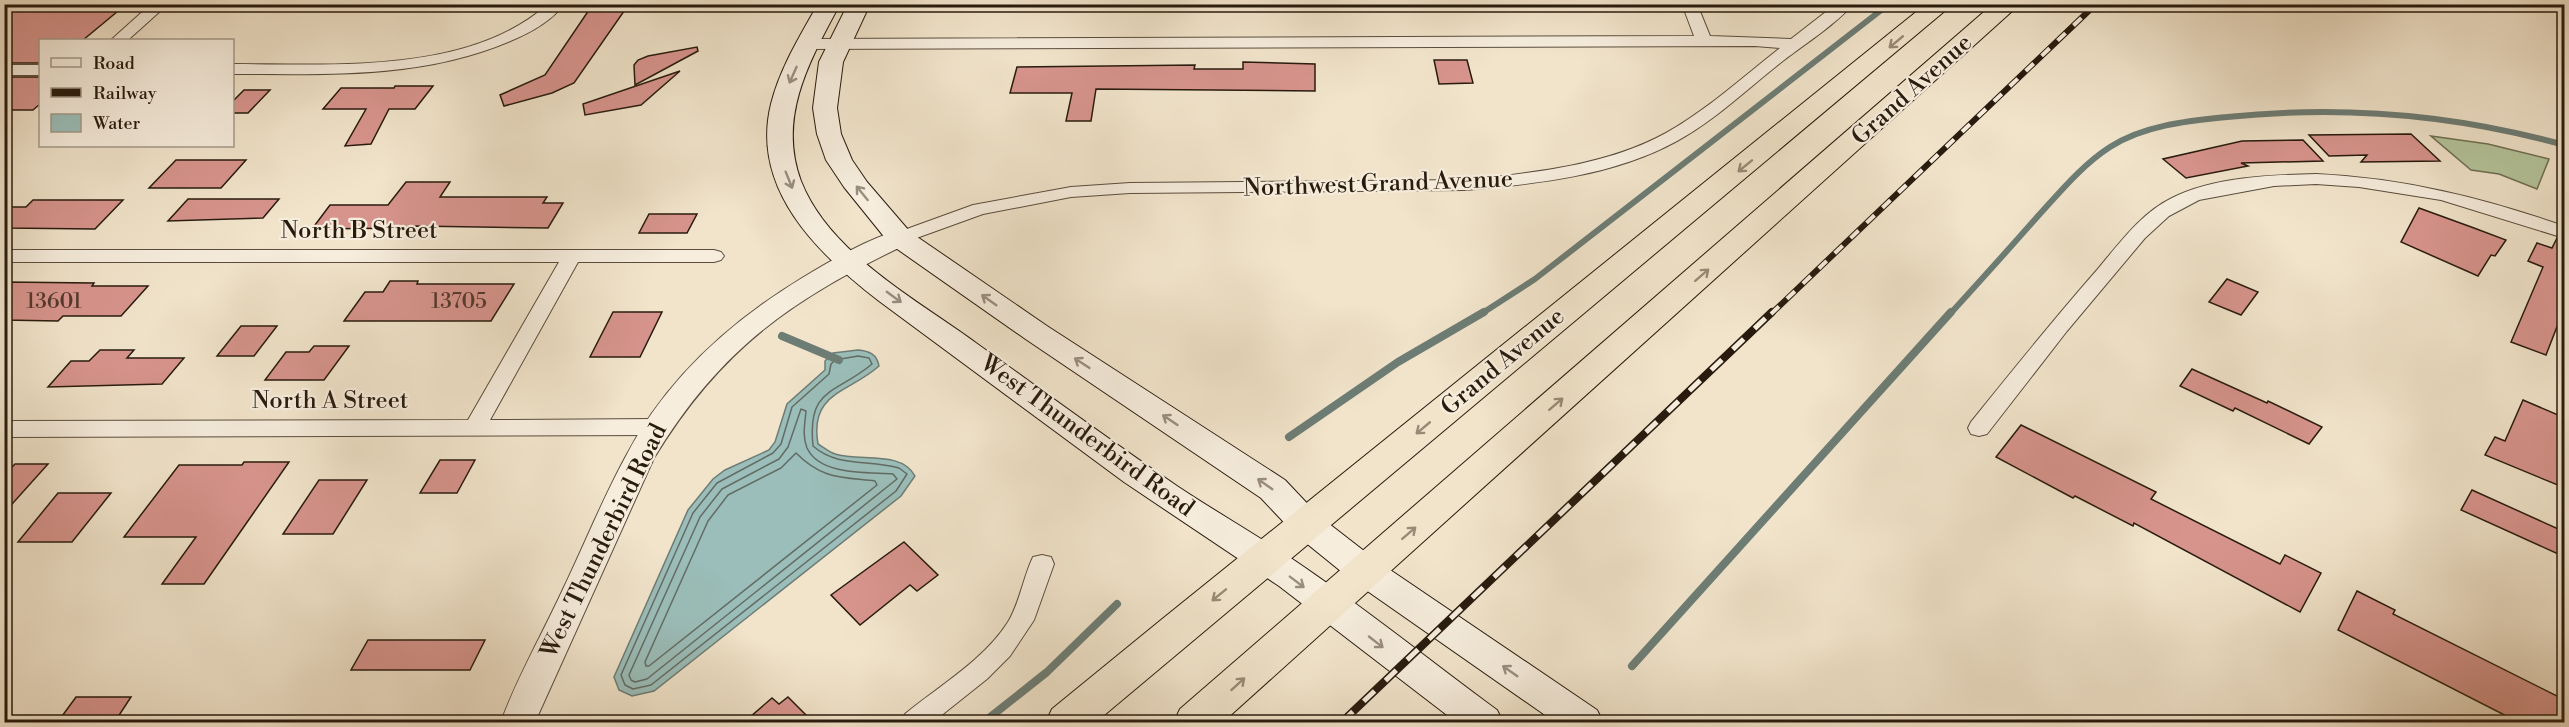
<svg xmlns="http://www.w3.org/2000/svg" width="2569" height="727" font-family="'Libre Bodoni',serif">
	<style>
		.green { fill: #b5c59b; stroke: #6e7054; stroke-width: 1.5 }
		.water { fill: #9bbeba; stroke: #6d7d75; stroke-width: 1.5 }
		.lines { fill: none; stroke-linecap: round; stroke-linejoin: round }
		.shore { stroke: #626c64; stroke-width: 1.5 }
		.stream-far1 { stroke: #6d7d75; stroke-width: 6 }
		.stream { stroke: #6d7d75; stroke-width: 8 }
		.building { fill: #d7948d; stroke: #281b0e; stroke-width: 1.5 }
		.minor-casing { stroke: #5a4d3d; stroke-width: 2 }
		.tertiary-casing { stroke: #5a4d3d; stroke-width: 2 }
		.secondary-casing { stroke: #281b0e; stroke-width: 2 }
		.trunk-casing { stroke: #281b0e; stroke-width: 2 }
		.minor { fill: #f6eddd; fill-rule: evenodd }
		.tertiary { fill: #f6eddd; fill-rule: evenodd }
		.secondary { fill: #f6eddd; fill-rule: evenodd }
		.trunk { fill: #f1e4cb; fill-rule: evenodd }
		.rail-far1-casing { stroke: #281b0e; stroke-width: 6 }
		.rail-casing { stroke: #281b0e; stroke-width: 8 }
		.rail-far1 { stroke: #f6eddd; stroke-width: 4; stroke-dasharray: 11; stroke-linecap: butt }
		.rail { stroke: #f6eddd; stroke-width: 5; stroke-dasharray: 15; stroke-linecap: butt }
		.oneway { stroke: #978a76 }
		.oneway2 { stroke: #998e80 }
		.labels { text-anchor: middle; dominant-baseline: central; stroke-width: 4.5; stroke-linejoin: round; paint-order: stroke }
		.number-label { font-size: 21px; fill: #54392e }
		.street-label { font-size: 24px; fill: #281b0e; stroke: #f6eddd }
	</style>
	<rect width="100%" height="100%" fill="#f1e4cb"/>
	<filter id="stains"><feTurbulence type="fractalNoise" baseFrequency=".00333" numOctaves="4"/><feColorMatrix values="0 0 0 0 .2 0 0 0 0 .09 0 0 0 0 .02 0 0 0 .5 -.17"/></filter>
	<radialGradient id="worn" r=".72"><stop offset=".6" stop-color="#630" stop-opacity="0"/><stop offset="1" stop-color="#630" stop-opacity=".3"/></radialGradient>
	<!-- green -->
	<path class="green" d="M2431,136L2488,144L2549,159L2537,189L2499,174L2471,170Z"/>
	<!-- water -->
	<path class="water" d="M858,350C869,351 877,354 879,366C849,393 809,392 818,444C823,447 829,452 835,454C860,462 901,450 915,476L901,496L654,691L632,696L619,690L614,677L688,510L713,479L725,470L769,450L775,442L787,404L825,370V361L833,353Z"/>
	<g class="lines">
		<!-- shore -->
		<g class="shore">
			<path d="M858,356L869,358L872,364C835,395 807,387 813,446C838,468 869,459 899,468L907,474L896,491L651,685L633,689L625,685L621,675L693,513L717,483L773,453L781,444L792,407L829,374L831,364L835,360Z"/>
			<path d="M801,409L806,411C805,423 802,436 807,448C820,476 868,472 893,474L897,479L647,679L635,682L631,680L629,675L700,517L722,489L779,459L788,447Z"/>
			<path d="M796,453C822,479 840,477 875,481L877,485L649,666H646L645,662L708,521L728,495L781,468Z"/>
		</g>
		<!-- stream-far1 -->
		<g class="stream-far1">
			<path d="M1481,314L1535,279L1889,4"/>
			<path d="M1950,314C1980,281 2009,249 2038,216C2060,192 2082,165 2110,147C2144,125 2188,121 2227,117C2342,105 2453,114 2564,145"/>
		</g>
		<!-- stream -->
		<g class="stream">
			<path d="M782,336L839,360"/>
			<path d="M1289,437L1398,362L1484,312"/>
			<path d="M1632,666L1951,312"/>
			<path d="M984,722L1047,672L1117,604"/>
		</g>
	</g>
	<!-- building -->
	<g class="building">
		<path d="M593,4H629L574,83L552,93L504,106L500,95L545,75Z"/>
		<path d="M4,5H113L106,11H118L83,40H40V63H4Z"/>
		<path d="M697,47L698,51L635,85L634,65L638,60L648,56Z"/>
		<path d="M1434,60H1467L1473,83L1439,84Z"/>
		<path d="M1243,62L1315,64V91L1096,89L1091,121H1066L1072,93H1010L1017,67L1195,65L1194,69H1243Z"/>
		<path d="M680,71L641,105L585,115L583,104Z"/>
		<path d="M4,77H40V104L33,110H4Z"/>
		<path d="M395,86H433L415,109H389L371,144L345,146L366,109H323L341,88H394Z"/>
		<path d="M244,90H270L248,113H232V102Z"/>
		<path d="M2411,134L2440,161L2361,162L2367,155L2329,156L2309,135Z"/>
		<path d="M2303,140L2323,161L2241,163L2248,166L2186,178L2163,159L2242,141Z"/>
		<path d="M176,160H246L221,188H149Z"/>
		<path d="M406,182H450L440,197H547L543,203H563L548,228L416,226L414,228L312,229L330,205H388Z"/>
		<path d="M188,199H279L263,218L168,221Z"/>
		<path d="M33,200H123L95,229L4,228V207H26Z"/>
		<path d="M2419,208L2474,228L2506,240L2495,256L2491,255L2478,276L2401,242Z"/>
		<path d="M649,214H697L687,233H639Z"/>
		<path d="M2557,238L2565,240V275L2560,273L2558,278L2565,281V306L2546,355L2511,342L2543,267L2528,261L2537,243L2552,248Z"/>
		<path d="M2227,279L2258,292L2241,315L2209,302Z"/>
		<path d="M390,281H418L417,284H514L491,321H344L365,292H383Z"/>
		<path d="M4,282L94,283L92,286H148L121,316H63L58,321L4,320Z"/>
		<path d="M613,312H662L640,357H590Z"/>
		<path d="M241,326H277L254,356H217Z"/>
		<path d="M314,346H349L324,380H265L286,352H309Z"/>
		<path d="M100,350H134L127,358H184L162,384L48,387L71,361H89Z"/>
		<path d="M2192,369L2267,403L2268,401L2322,427L2309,444L2235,408L2233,411L2180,386Z"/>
		<path d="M2523,400L2565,418V488L2485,455L2495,437L2505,441Z"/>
		<path d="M2021,425L2156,492L2151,499L2280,564L2285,555L2321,573L2300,612L2134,523L2133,526L2075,496L2073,498L1996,457Z"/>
		<path d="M440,460H475L457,493H420Z"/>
		<path d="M244,462H289L204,584H162L196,537H124L179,465H242Z"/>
		<path d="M15,464H48L4,513V475Z"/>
		<path d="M319,480H367L333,534H283Z"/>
		<path d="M2472,490L2565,532V557L2461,510Z"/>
		<path d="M58,493H111L72,542H18Z"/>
		<path d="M904,542L938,575L917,591L910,585L860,625L831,595Z"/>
		<path d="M2357,591L2395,610L2393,614L2565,700V723H2520L2338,630Z"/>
		<path d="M368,640H485L470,670H351Z"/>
		<path d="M76,697H131L114,723H57Z"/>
		<path d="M788,697L814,723H743L772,698L779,704Z"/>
	</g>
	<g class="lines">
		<defs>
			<g id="minor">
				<path d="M151,4H168L128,40H111Z"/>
				<path d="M548,4H564C551,22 528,34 508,42C420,79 326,74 232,74V64C331,64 469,75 548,4Z"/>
				<path d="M1682,4H1697L1710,36L1791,39L1836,4H1853C1838,23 1799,48 1779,64C1746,90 1714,121 1677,141C1613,176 1536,184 1465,190L1130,193L1071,197L983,214L900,244L893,242L890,238L893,234L973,205L1071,187L1130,183L1465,180C1532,173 1606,166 1666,133C1707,110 1743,77 1780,48L1755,46L808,49L800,44L808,39L1694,36Z"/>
				<rect x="4" y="65" width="36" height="10"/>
				<path d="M2316,174C2403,178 2483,198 2564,226V238L2441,200L2359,187L2316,184L2274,186L2199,200L2169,216L2145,238L2067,331L1987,434L1979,436L1971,434L1968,428L1971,422C2012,371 2053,320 2097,270C2119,244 2141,213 2172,198C2213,177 2272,175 2316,174Z"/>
				<path d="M4,250H714L721,252L724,256L721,260L714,262H578L490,420L656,419L664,421L667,427L664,433L656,435L4,437V421L468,420L559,262H4Z"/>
				<path d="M1042,555L1051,557L1054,564L1034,620L1010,656L987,679L933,722H901L905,714C939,686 984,660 1008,622C1020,602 1023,578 1033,557Z"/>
			</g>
			<path id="tertiary" d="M900,230L909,233L912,238L909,243C794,298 721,347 654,458L535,722H501C517,677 544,631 564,587C585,543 603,498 626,456C666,379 730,322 802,278C832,260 867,239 900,230Z"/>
			<g id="secondary">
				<path d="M818,4H840C810,60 777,117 801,181C829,253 916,299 976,343C1043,391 1109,440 1177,486C1219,514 1262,538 1304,567C1370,612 1433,663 1497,710L1503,722H1456L1279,586L1124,482L879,301C818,254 750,189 771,104C780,68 800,36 818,4Z"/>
				<path d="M848,4H870L843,62L837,108L841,134L852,160L867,182L910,232L1047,326L1285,480L1319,516L1377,561L1597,710L1603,722H1555L1353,581L1295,534L1261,498L1027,340L890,244L844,187L826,160L817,134L813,108L819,62Z"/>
			</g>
			<g id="trunk">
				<path d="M1926,4H1953L1096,722H1046L1052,709L1161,620Z"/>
				<path d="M1993,4H2020L1223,722H1174L1180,709Z"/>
			</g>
		</defs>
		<!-- minor casing -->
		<use href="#minor" class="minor-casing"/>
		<!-- tertiary casing -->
		<use href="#tertiary" class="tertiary-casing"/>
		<!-- secondary casing -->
		<use href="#secondary" class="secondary-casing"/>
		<!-- trunk casing -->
		<use href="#trunk" class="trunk-casing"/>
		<!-- minor -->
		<use href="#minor" class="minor"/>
		<!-- tertiary -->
		<use href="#tertiary" class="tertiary"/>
		<!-- secondary -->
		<use href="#secondary" class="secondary"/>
		<!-- trunk -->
		<use href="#trunk" class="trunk"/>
		<defs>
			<path id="rail-far1" d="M1771,314L2096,4"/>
			<path id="rail" d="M1342,722L1772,312"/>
		</defs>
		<!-- rail-far1 casing -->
		<use href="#rail-far1" class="rail-far1-casing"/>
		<!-- rail casing -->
		<use href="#rail" class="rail-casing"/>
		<!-- rail-far1 -->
		<use href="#rail-far1" class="rail-far1"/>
		<!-- rail -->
		<use href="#rail" class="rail"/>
	</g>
	<!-- one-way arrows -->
	<defs><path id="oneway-shaft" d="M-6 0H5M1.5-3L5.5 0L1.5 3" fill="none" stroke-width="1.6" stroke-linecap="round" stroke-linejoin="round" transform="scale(1.5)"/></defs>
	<g class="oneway">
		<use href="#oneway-shaft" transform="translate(1896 42) rotate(140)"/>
		<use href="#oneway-shaft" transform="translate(1745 166) rotate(141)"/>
		<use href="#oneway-shaft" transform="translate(1702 275) rotate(-41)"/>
		<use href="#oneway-shaft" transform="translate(1556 404) rotate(-41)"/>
		<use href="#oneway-shaft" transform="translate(1423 428) rotate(140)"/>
		<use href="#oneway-shaft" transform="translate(1409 533) rotate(-41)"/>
		<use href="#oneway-shaft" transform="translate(1219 595) rotate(141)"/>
		<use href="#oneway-shaft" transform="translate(1238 684) rotate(-42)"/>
	</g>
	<g class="oneway2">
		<use href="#oneway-shaft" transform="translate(793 75) rotate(114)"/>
		<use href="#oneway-shaft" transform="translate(789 180) rotate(68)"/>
		<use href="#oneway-shaft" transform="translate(862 193) rotate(-129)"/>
		<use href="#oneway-shaft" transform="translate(894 297) rotate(36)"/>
		<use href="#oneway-shaft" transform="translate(989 300) rotate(-145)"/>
		<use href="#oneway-shaft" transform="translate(1082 363) rotate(-147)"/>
		<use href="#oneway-shaft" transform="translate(1170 420) rotate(-146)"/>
		<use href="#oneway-shaft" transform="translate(1265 484) rotate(-145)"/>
		<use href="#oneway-shaft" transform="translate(1297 582) rotate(37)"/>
		<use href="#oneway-shaft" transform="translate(1376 642) rotate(38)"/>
		<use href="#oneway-shaft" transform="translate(1510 671) rotate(-145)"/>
	</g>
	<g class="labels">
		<!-- number labels -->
		<g class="number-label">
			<text x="54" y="302">13601</text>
			<text x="459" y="302">13705</text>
		</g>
		<!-- street labels -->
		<g class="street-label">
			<text transform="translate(1912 90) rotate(-42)">Grand Avenue</text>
			<text transform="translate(1378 184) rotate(-2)">Northwest Grand Avenue</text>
			<text x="359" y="231">North B Street</text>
			<text transform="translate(1503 362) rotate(-40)">Grand Avenue</text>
			<text x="330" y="401">North A Street</text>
			<text transform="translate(1087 436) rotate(36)">West Thunderbird Road</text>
			<text transform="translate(604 541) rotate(-64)">West Thunderbird Road</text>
		</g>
	</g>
	<!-- margin -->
	<rect width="2569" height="727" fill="none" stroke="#f1e4cb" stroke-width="24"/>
	<rect x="6" y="6" width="2557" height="715" fill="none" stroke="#281b0e" stroke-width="3"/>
	<rect x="12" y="12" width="2545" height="703" fill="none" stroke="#281b0e" stroke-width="1.5"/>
	<!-- legend -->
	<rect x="39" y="39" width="195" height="108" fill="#f6eddd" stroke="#a4998a" stroke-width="1.5"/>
	<rect x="51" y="58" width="30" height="9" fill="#f6eddd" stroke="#a4998a" stroke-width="1.5"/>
	<text x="93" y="69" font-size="18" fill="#281b0e">Road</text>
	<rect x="51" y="88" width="30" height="9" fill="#281b0e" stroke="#a4998a" stroke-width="1.5"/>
	<text x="93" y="99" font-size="18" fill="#281b0e">Railway</text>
	<rect x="51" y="114" width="30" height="18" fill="#9bbeba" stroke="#a4998a" stroke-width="1.5"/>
	<text x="93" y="129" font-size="18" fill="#281b0e">Water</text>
	<rect width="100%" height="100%" filter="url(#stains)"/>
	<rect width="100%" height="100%" fill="url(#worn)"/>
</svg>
